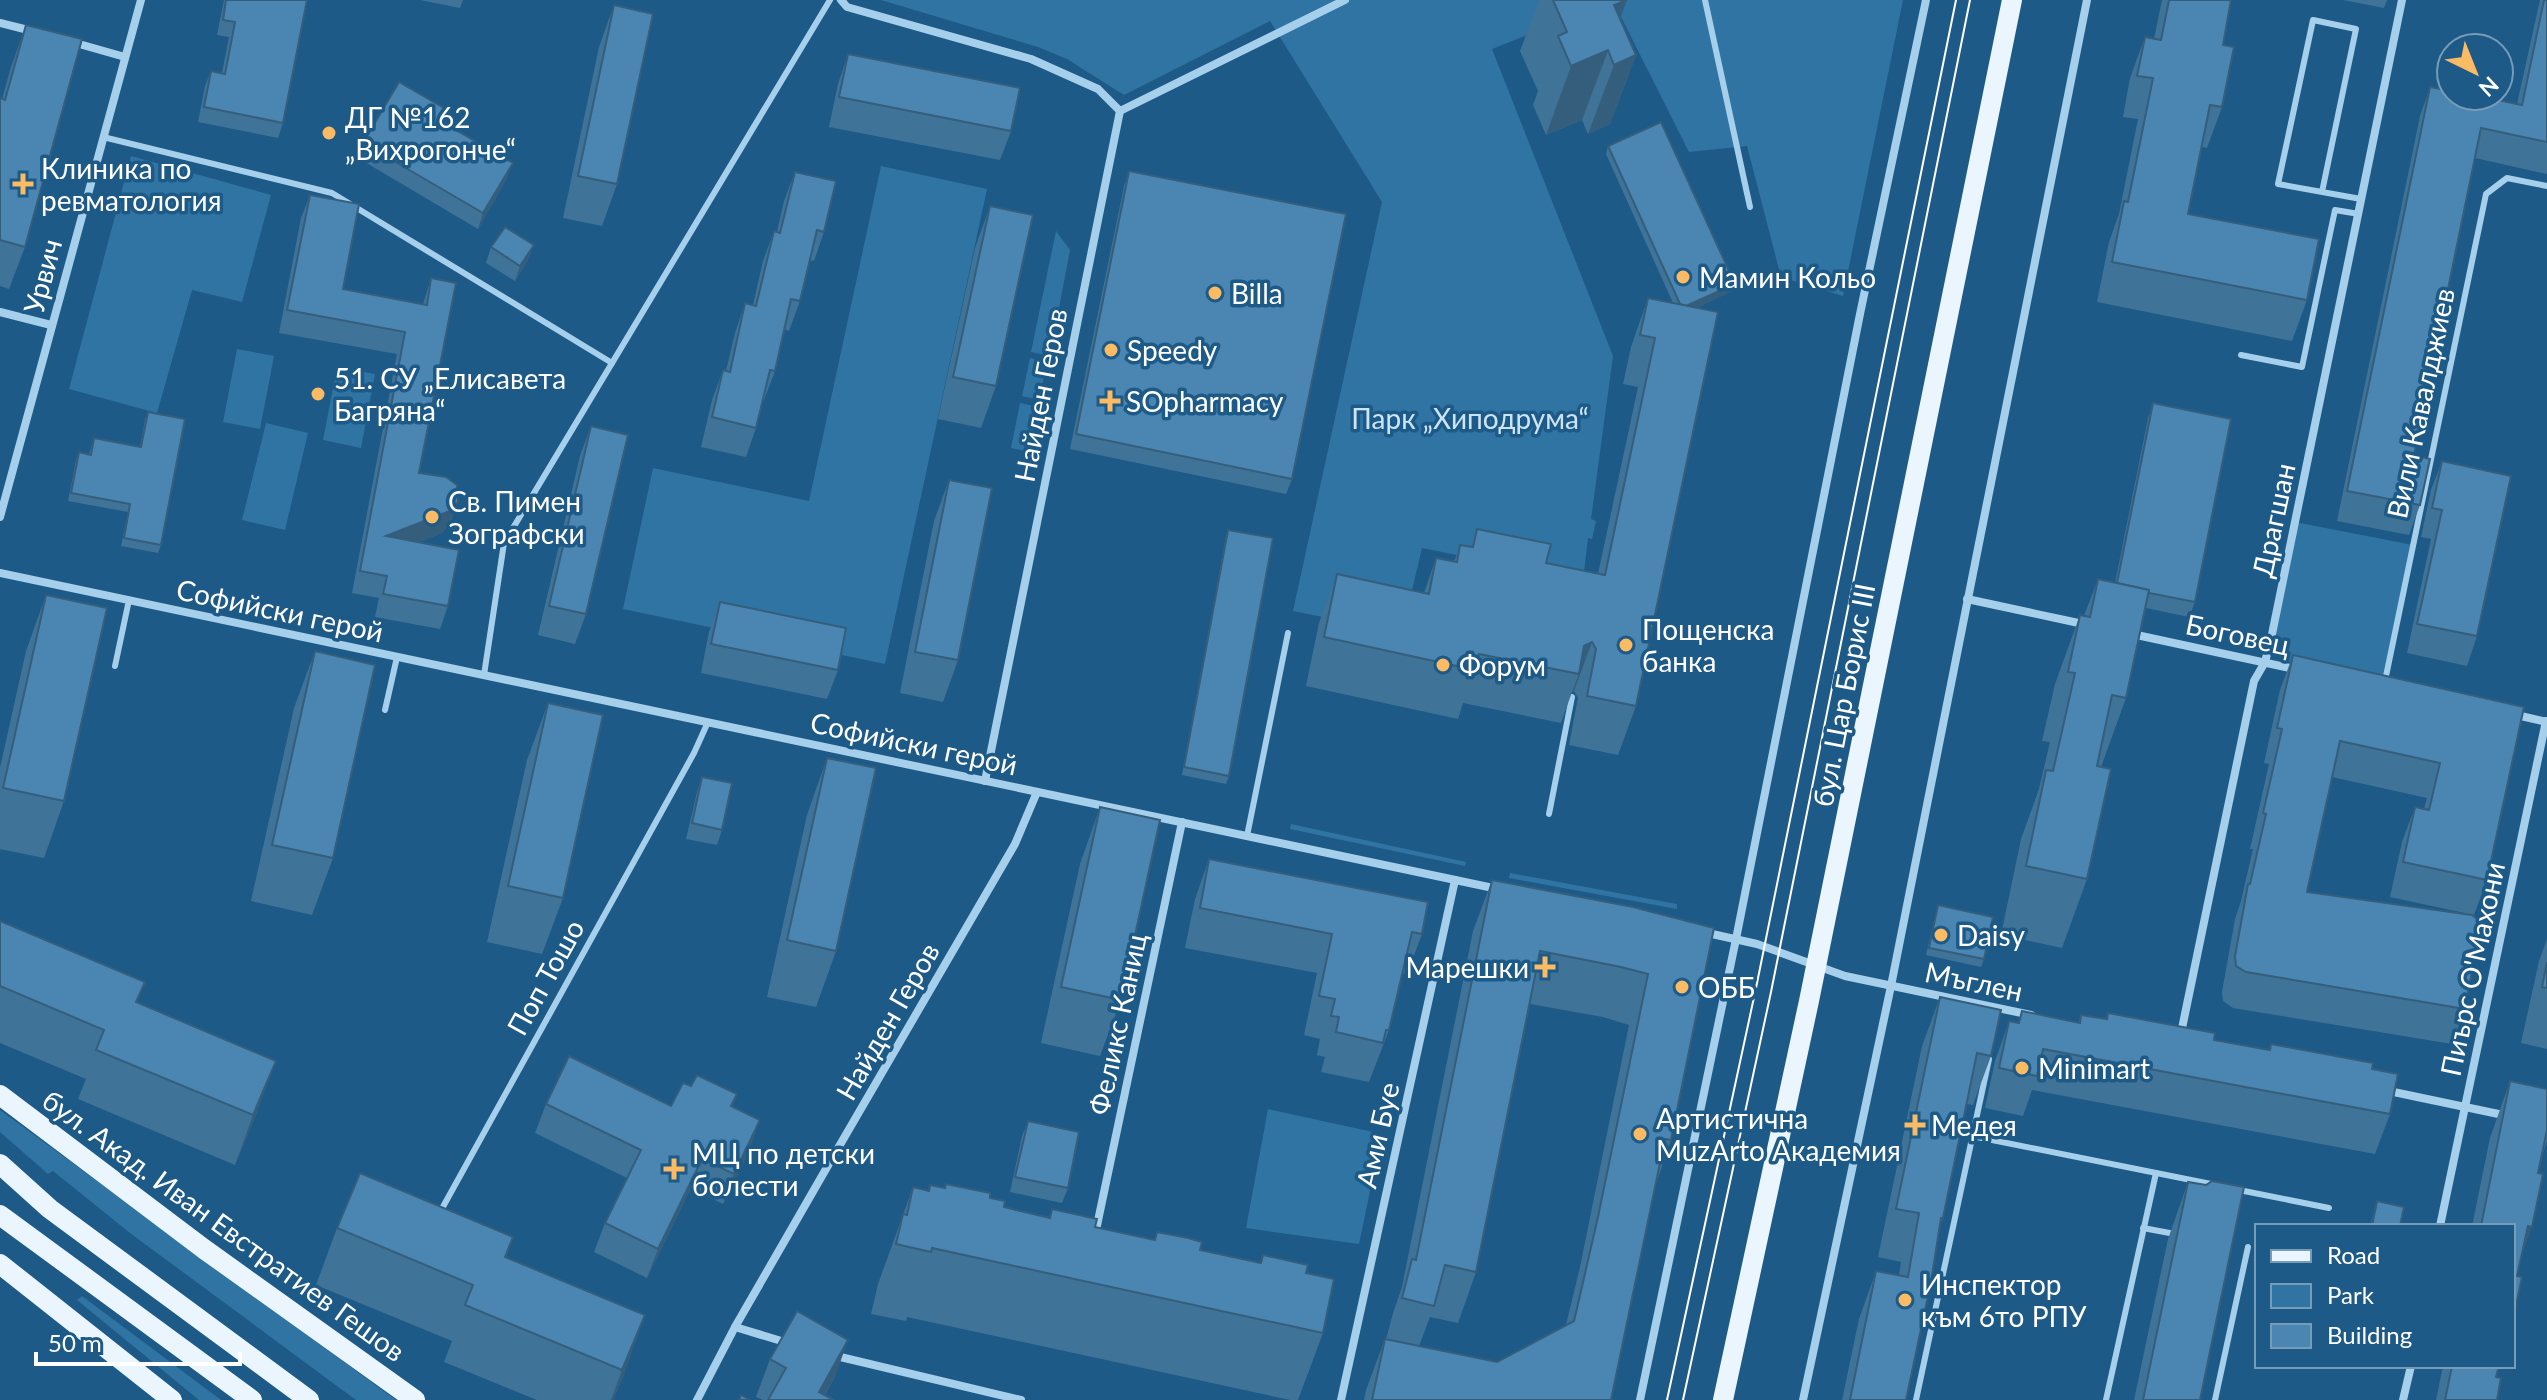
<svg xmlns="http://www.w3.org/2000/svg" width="2547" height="1400" font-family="Lato,sans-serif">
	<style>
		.green { fill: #3074a4 }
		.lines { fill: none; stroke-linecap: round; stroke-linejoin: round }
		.lane { stroke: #a6cfeb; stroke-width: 6 }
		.street { stroke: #a6cfeb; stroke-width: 8 }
		.primary { stroke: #eaf5fe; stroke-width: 20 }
		.tram { stroke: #fff; stroke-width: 2 }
		.wall { fill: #407398; fill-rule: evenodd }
		.shaded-wall { fill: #345e7c }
		.building { fill: #4a86b1; stroke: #345e7c; stroke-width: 2 }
		.poi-dot { fill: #fbba64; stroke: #1d5a87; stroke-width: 3 }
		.labels { text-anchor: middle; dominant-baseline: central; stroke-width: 7; stroke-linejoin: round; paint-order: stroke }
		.poi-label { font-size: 28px; fill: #fff; stroke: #1d5a87; text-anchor: start }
		.street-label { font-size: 28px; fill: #fff; stroke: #1d5a87 }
		.park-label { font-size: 28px; fill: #cbe5f8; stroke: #1d5a87 }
	</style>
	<rect width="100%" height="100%" fill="#1d5a87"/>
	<!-- green -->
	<g class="green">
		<path d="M881,0H1903L1843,296L1781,277L1747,146L1689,152L1613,1L1492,49L1613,356L1591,519L1596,521L1592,539L1588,538L1583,580L1422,548L1402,633L1293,611L1382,202L1270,21L1124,95L1067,59L1038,47Z"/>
		<path d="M131,156L271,195L242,302L192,290L157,413L69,389Z"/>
		<path d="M881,166L987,189L885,664L623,609L653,468L809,501Z"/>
		<path d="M1056,231L1070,250L1050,356L1031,352Z"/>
		<path d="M237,349L274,356L260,429L223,422Z"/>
		<path d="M1030,358L1047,362L1039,400L1022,396Z"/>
		<path d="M337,367L375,374L361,448L323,440Z"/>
		<path d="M1020,403L1038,407L1029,452L1011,448Z"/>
		<path d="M266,423L308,433L285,530L242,520Z"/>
		<path d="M2295,522L2413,545L2384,687L2295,669L2271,639Z"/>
		<path d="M1291,824L1466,862L1465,866L1290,829Z"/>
		<path d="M1510,873L1677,904V909L1509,878Z"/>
		<path d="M1268,1109L1382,1134L1359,1244L1246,1228Z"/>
		<path d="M0,1110L396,1400H356L130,1233L53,1171L48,1174L0,1132Z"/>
		<path d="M82,1296L221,1400H199L77,1300Z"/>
	</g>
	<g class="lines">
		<!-- lane -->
		<g class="lane">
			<path d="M1705,0L1750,207"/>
			<path d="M103,137L332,193L612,363"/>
			<path d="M2322,192L2356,29L2313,20L2278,184L2361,199"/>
			<path d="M2241,355L2302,367L2335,210L2359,214"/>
			<path d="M115,666L129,600"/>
			<path d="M484,675L504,543L830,0"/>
			<path d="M2385,681L2486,194L2507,178L2547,186"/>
			<path d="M385,710L397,657"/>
			<path d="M1549,814L1572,697"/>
			<path d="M1247,836L1288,633"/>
			<path d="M1972,1136L2216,1185"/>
			<path d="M2239,1190L2329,1208"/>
			<path d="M439,1214L694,753L708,722"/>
			<path d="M2143,1228L2175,1234"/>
			<path d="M1916,1400L1989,1059"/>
			<path d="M2106,1400L2156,1173"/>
			<path d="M2215,1400L2248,1247"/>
		</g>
		<!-- street -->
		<g class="street">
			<path d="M841,0L847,7L1031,59L1098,89L1120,111"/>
			<path d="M0,23L32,31"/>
			<path d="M72,42L125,57"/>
			<path d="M1120,111L1345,0"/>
			<path d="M0,312L51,325"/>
			<path d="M0,517L141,0"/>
			<path d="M0,573L1498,889"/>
			<path d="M1967,599L2088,625"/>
			<path d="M2132,634L2299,670"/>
			<path d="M2512,714L2547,722"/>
			<path d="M985,781L1120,111"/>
			<path d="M1703,932L1757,944L1845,976L2031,1015"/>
			<path d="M2180,1038L2254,681L2265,662L2271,639L2402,0"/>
			<path d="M2384,1090L2508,1116"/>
			<path d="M2440,1226L2546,721"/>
			<path d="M1095,1235L1182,822"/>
			<path d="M735,1327L788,1343"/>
			<path d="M832,1355L1021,1400"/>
			<path d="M697,1400L735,1327L830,1162L1015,844L1037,792"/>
			<path d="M1341,1400L1455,880"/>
			<path d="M1640,1400L1736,939L1860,314L1926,0"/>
			<path d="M1803,1400L1891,986L2087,0"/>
			<path d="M2403,1400L2411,1366"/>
		</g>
		<!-- primary -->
		<g class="primary">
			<path d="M0,1095L204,1249L415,1400"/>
			<path d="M0,1164L50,1209L309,1400"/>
			<path d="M0,1215L252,1400"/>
			<path d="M0,1264L172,1400"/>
			<path d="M1723,1400L1809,1001L2012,0"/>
		</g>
		<!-- tram -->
		<g class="tram">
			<path d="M1667,1400L1756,988L1956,0"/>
			<path d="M1683,1400L1771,992L1970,0"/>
		</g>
	</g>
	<!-- wall -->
	<g class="wall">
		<path d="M224,0H307L283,123L278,138L198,122L205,86L211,71L222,73L229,37L217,35Z"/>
		<path d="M420,0H463L460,8Z"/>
		<path d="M1539,0H1627L1620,20L1636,55L1610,124L1588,134L1582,120L1546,135L1533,105L1538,91L1520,51Z"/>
		<path d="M2162,0H2231L2223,45L2222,107L2207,148L2202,147L2188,214L2307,300L2292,341L2097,302L2109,242L2119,214L2138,119L2123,117L2130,78L2145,37L2154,39Z"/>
		<path d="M2343,0H2387L2384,8Z"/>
		<path d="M2540,0H2547V174L2475,158L2414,455L2420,505L2409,535L2337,521L2420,116L2430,87L2517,104Z"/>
		<path d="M614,5L617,184L602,226L563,218L599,47Z"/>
		<path d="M26,25L25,247L9,289L0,286V98L2,99L11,67Z"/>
		<path d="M848,54L1011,131L1000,160L829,127L838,84Z"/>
		<path d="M449,111L444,123L507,178L478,229L358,158L363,143Z"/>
		<path d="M1608,146L1732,291L1696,308L1636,706L1618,755L1569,745L1578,698L1574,691L1572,692L1561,723L1463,703L1458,719L1306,686L1319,623L1337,574L1424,593L1436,558L1454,562L1460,545L1470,547L1477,529L1546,563L1598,574L1638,387L1623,384L1631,347L1648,298L1673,303L1606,154Z"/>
		<path d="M1129,171L1292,479L1286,494L1070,449L1124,186Z"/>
		<path d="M795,172L824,232L814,261L810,260L800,301L789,331L784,329L775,371L764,400H763L756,428L746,457L701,447L712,400L723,370L726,371L735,333L745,303L753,305L763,261L774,231L777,232L784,201Z"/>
		<path d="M310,195L343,289L423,304L431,278L419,473L458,502L450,524L442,533L419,542L448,606L440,629L375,617L379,598L352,593L397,354L279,333L301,218Z"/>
		<path d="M990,206L996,386L981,428L938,419L975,248Z"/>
		<path d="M491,247L528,260L515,281L486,263Z"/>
		<path d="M2153,403L2195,602L2189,617L2146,608L2126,698L2101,767L2087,879L2062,948L2001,935L2021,839L2039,789L2050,742L2042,741L2055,684L2080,615L2084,616L2098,579L2115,583L2148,418Z"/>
		<path d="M148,412L161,545L158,553L121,546L128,512L68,501L76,460L79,452L89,454L94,438L140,447L145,419Z"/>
		<path d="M591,426L586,614L575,644L538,635L580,456Z"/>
		<path d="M2442,461L2477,636L2467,666L2407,653L2431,539L2421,537L2431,490Z"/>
		<path d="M949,480L958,660L943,702L900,693L934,521Z"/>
		<path d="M1228,530L1229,776L1226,784L1182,775L1226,537Z"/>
		<path d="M46,595L64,801L44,858L0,849V768L26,651Z"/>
		<path d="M720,602L838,670L827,699L701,673L709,632Z"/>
		<path d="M315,651L333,858L312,915L251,901L294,708Z"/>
		<path d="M2293,655L2524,707L2487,880L2474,915L2465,1009L2452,1044L2233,1008L2223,1001L2222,992L2235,919L2241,901L2253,849H2250L2269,764L2264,763L2280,690ZM2332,777L2427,798L2424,809L2415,807L2402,842L2390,897L2469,914L2307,892Z"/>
		<path d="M548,703L563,898L542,954L487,942L527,760Z"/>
		<path d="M827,758L836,951L816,1007L767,997L807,815Z"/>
		<path d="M702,777L722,830L717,845L686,839L697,792Z"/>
		<path d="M1100,807L1121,1000L1100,1056L1041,1043L1080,864Z"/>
		<path d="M1209,859L1422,934L1407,974L1402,973L1389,1030L1369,1082L1321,1072L1325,1057L1317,1055L1320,1039L1304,1035L1317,973L1185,948L1195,899Z"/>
		<path d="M1492,880L1714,928L1671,1140L1656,1184L1611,1400H1364L1366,1390L1385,1339H1386L1394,1310L1402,1287L1473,931ZM1530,1004L1603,1017L1629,1025L1580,1267L1566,1325L1497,1362L1419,1346L1430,1317L1458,1323L1476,1272Z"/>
		<path d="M1938,905L1984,959L1981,967L1926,955Z"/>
		<path d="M0,921L145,982L137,1002L258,1110L235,1165L78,1099L86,1079L0,1043Z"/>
		<path d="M2547,939V1049L2521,1043L2539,961Z"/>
		<path d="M1940,997L1991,1056L1973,1105L1967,1104L1943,1218L1939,1228L1906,1400H1842L1859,1319L1876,1271L1899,1275L1901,1262L1878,1257L1922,1046Z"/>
		<path d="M2022,1011L2078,1023L2081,1015L2106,1019L2108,1013L2214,1040L2269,1050L2271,1044L2372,1069L2390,1114L2375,1154L2032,1090L2023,1116L1985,1108L1995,1061L2009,1021L2018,1023Z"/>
		<path d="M2510,1081L2547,1089V1141L2542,1156L2517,1276L2513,1226H2472L2490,1138Z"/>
		<path d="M691,1086L737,1094L732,1107L750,1149L723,1204L691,1188L647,1278L594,1252L605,1223L627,1178L535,1133L546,1104L671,1106Z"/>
		<path d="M1028,1121L1068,1188L1062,1203L1010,1192L1022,1136Z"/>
		<path d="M2188,1182L2200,1400H2134L2168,1239Z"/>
		<path d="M930,1185L990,1198L1004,1207L1049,1217L1052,1209L1095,1227L1154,1240L1157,1232L1200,1250L1260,1263L1263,1255L1306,1273L1323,1333L1298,1400H1290L907,1317L906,1321L871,1314L878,1284L913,1187L928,1191Z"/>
		<path d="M2377,1201L2400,1226H2370Z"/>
		<path d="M337,1228L513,1237L506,1257L625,1372L613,1400H537L444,1362L452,1341L316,1285Z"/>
		<path d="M770,1359L835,1377L825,1395L834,1400H763L756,1397Z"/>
		<path d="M2443,1366H2499L2496,1377L2497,1400H2436Z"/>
	</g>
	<!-- shaded-wall -->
	<g class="shaded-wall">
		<path d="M1627,0L1582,120L1546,135L1571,66L1614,5Z"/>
		<path d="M1636,55L1610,124L1588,134L1614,65Z"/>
		<path d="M513,163L507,178L478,229L483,213Z"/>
		<path d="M534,245L528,260L515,281L520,266Z"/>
		<path d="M1735,284L1732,291L1679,316L1682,308Z"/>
		<path d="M458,502L450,524L442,533L378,558L386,536Z"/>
		<path d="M1592,642L1574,691L1572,692L1579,674L1584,646Z"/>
		<path d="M276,1061L258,1110L235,1165L253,1115Z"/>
		<path d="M760,1120L750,1149L723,1204L734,1174Z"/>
		<path d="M702,1159L691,1188L647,1278L658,1249Z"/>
		<path d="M2528,1226L2532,1227L2513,1280Z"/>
		<path d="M645,1315L625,1372L613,1400H611L622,1370Z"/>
		<path d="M848,1340L835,1377L822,1400L819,1392Z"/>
	</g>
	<!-- building -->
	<g class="building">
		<path d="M226,0H307L283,123L204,107L211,71L225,74L235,22L223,20Z"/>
		<path d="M1553,0H1627L1614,5L1636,55L1614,65L1608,50L1571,66L1558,36L1567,32Z"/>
		<path d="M2169,0H2231L2223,45L2234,47L2222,107L2210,105L2188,214L2319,239L2307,300L2112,262L2124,201L2128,202L2153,78L2137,76L2145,37L2161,40Z"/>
		<path d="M2544,0H2547V142L2481,128L2414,455L2430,459L2420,505L2347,491L2430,87L2451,91V96H2478L2522,105Z"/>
		<path d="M614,5L653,14L617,184L578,176Z"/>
		<path d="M26,25L82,39L25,247L0,240V98L5,100Z"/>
		<path d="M848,54L1020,88L1011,131L839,97Z"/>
		<path d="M399,82L449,111L442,122L513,163L483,213L363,143Z"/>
		<path d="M1661,122L1735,284L1686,306L1680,304L1608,146Z"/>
		<path d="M1129,171L1346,214L1292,479L1076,434Z"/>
		<path d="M795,172L836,181L824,232L817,230L800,301L791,299L775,371L770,370L756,428L712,417L723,370L730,372L745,303L756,306L774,231L780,233Z"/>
		<path d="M310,195L359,204L343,289L427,305L431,278L456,283L419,473L446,477L457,485L458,502L450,511L386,536L459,550L448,606L383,594L387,576L360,571L405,332L287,310Z"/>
		<path d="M990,206L1033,215L996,386L953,377Z"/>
		<path d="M505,227L534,245L520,266L491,247Z"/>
		<path d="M1648,298L1718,312L1636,706L1587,696L1596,649L1592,642L1584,646L1579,674L1479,654L1475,670L1324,637L1337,574L1429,594L1436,558L1457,562L1460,545L1473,547L1477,529L1551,544L1546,563L1605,575L1655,338L1640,335Z"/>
		<path d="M2153,403L2231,419L2195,602L2149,593V590L2117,583Z"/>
		<path d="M148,412L185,419L161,545L124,538L130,504L71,493L79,452L91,455L94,438L141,447Z"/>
		<path d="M591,426L628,435L586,614L549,606Z"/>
		<path d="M2442,461L2511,476L2477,636L2417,624L2442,510L2432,508Z"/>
		<path d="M949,480L992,488L958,660L915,652Z"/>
		<path d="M1228,530L1273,538L1229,776L1184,767Z"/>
		<path d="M2098,579L2149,590L2126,698L2112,695L2097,766L2111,769L2087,879L2026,866L2046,770L2053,771L2075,673L2068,672L2080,615L2090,617Z"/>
		<path d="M46,595L107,608L64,801L3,788Z"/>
		<path d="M720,602L846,628L838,670L711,644Z"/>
		<path d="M315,651L375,665L333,858L272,845Z"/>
		<path d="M2293,655L2524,707L2487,880L2403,862L2415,807L2429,810L2440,763L2340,741L2307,892L2472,915L2480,921V928L2465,1009L2246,972L2236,966L2235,956L2248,884H2250L2266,814L2263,813L2282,729L2277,728Z"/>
		<path d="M548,703L603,715L563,898L508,886Z"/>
		<path d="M827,758L876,768L836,951L787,940Z"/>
		<path d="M702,777L732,783L722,830L692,823Z"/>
		<path d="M1100,807L1160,820L1121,1000L1061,987Z"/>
		<path d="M1209,859L1428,902L1422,934L1412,932L1389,1030H1386L1383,1043L1336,1032L1339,1017L1331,1016L1335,999L1319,996L1332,934L1200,908Z"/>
		<path d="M1492,880L1633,907L1714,928L1671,1140L1665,1139L1611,1400H1372L1385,1339L1497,1362L1574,1321L1598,1217L1648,974L1621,967L1540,951L1476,1272L1445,1265L1434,1306L1402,1298L1412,1259L1416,1260Z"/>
		<path d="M1938,905L1993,917L1984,959L1929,948Z"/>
		<path d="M0,921L145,982L136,1002L276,1061L253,1115L96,1050L104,1030L0,986Z"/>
		<path d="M2547,962V988L2542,987Z"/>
		<path d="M1940,997L2001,1010L1991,1056L1977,1053L1943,1218H1941L1931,1282L1906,1400H1850L1876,1271L1908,1277L1919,1213L1896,1209Z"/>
		<path d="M2022,1011L2080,1023L2081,1015L2107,1019L2108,1013L2215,1033L2214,1040L2270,1050L2271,1044L2373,1063L2372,1069L2398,1074L2390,1114L2043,1049L2037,1076L1999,1068L2009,1021L2019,1023Z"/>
		<path d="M569,1056L671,1106L683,1083L691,1086L697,1075L737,1094L731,1106L760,1120L734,1174L702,1159L658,1249L605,1223L641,1150L546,1104Z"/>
		<path d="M2510,1081L2547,1089V1130L2538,1173L2543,1174L2532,1227L2528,1226L2517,1276L2522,1277L2513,1320V1226H2481Z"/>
		<path d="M1028,1121L1079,1132L1068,1188L1015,1177Z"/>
		<path d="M360,1173L513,1237L505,1257L645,1315L622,1370L465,1305L473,1285L337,1228Z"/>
		<path d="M2212,1181L2244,1187L2200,1400H2143L2188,1182L2206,1185Z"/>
		<path d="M946,1184L990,1193V1198L1005,1201L1004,1207L1050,1218L1052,1209L1097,1219L1095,1227L1155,1240L1157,1232L1188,1238L1202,1242L1200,1250L1261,1263L1263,1255L1308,1265L1306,1273L1334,1279L1323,1333L932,1248L931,1252L896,1244L903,1214L907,1215L913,1187L929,1191L930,1185L945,1188Z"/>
		<path d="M2377,1201L2404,1207L2400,1226H2372Z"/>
		<path d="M797,1311L848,1340L819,1392L834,1400H768L786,1368L770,1359Z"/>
		<path d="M2452,1366H2499L2496,1377L2501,1378L2497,1400H2445Z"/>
		<path d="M741,1395L750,1400H739Z"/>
	</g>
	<!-- markers -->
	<g class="poi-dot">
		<circle cx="329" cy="133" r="8"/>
		<path d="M19 172h8v8h8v8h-8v8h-8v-8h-8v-8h8z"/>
		<circle cx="1683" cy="277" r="8"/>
		<circle cx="1215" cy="293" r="8"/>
		<circle cx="1111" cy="350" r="8"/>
		<circle cx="318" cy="394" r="8"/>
		<path d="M1106 389h8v8h8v8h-8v8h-8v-8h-8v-8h8z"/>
		<circle cx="432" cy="517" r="8"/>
		<circle cx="1626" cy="645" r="8"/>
		<circle cx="1443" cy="665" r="8"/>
		<circle cx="1941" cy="935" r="8"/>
		<path d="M1541 955h8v8h8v8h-8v8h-8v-8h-8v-8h8z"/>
		<circle cx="1682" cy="987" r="8"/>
		<circle cx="2022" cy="1068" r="8"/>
		<path d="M1911 1113h8v8h8v8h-8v8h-8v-8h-8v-8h8z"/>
		<circle cx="1640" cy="1134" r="8"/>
		<path d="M670 1157h8v8h8v8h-8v8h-8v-8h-8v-8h8z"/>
		<circle cx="1905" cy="1300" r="8"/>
	</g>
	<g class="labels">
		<!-- poi labels -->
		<g class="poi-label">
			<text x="345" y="117">ДГ №162<tspan x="345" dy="32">„Вихрогонче“</tspan></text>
			<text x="41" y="168">Клиника по<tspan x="41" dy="32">ревматология</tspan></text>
			<text x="1699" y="277">Мамин Кольо</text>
			<text x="1231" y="293">Billa</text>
			<text x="1127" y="350">Speedy</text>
			<text x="334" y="378">51. СУ „Елисавета<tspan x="334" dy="32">Багряна“</tspan></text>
			<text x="1126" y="401">SOpharmacy</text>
			<text x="448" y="501">Св. Пимен<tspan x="448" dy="32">Зографски</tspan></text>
			<text x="1642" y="629">Пощенска<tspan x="1642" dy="32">банка</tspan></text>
			<text x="1459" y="665">Форум</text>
			<text x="1957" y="935">Daisy</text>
			<text x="1529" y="967" text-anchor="end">Марешки</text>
			<text x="1698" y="987">ОББ</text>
			<text x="2038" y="1068">Minimart</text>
			<text x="1656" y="1118">Артистична<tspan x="1656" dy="32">MuzArto Академия</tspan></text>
			<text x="1931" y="1125">Медея</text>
			<text x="692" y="1153">МЦ по детски<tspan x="692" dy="32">болести</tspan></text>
			<text x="1921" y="1284">Инспектор<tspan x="1921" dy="32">към 6то РПУ</tspan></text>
		</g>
		<!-- street labels -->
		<g class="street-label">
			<text transform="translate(42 276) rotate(-75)">Урвич</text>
			<text transform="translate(1040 395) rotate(-79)">Найден Геров</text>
			<text transform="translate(2420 403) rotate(-78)">Вили Кавалджиев</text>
			<text transform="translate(2273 520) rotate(-78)">Драгшан</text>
			<text transform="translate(280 610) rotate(12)">Софийски герой</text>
			<text transform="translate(2238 634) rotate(12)">Боговец</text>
			<text transform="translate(1843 695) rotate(-79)">бул. Цар Борис III</text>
			<text transform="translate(914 743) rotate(12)">Софийски герой</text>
			<text transform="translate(2472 969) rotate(-78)">Пиърс О'Махони</text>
			<text transform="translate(545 977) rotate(-61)">Поп Тошо</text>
			<text transform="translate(1974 981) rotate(12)">Мъглен</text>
			<text transform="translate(887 1021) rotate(-60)">Найден Геров</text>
			<text transform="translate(1117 1024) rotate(-78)">Феликс Каниц</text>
			<text transform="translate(1377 1135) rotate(-77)">Ами Буе</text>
			<text transform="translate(224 1225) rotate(36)">бул. Акад. Иван Евстратиев Гешов</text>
		</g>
		<!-- park labels -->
		<g class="park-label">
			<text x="1470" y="418">Парк „Хиподрума“</text>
		</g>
	</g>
	<!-- legend -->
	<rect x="2255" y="1224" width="260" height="144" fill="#1d5a87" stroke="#779cb7" stroke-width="2"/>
	<rect x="2271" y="1250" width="40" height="12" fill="#eaf5fe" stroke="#779cb7" stroke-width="2"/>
	<text x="2327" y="1264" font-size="24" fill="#ffffff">Road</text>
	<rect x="2271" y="1284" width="40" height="24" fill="#3074a4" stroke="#779cb7" stroke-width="2"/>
	<text x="2327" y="1304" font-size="24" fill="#ffffff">Park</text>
	<rect x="2271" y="1324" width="40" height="24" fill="#4a86b1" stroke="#779cb7" stroke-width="2"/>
	<text x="2327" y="1344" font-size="24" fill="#ffffff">Building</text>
	<!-- north arrow -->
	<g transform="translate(2475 72) rotate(137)"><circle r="38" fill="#1d5a87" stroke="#779cb7" stroke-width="2"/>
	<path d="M0-6L14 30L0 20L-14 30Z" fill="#fbba64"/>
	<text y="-12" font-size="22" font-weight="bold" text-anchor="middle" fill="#ffffff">N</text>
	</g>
	<!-- scale -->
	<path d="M36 1352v12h204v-12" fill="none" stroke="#ffffff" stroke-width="4"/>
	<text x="48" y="1352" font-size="24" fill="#ffffff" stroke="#1d5a87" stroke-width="6" paint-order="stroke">50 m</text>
</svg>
